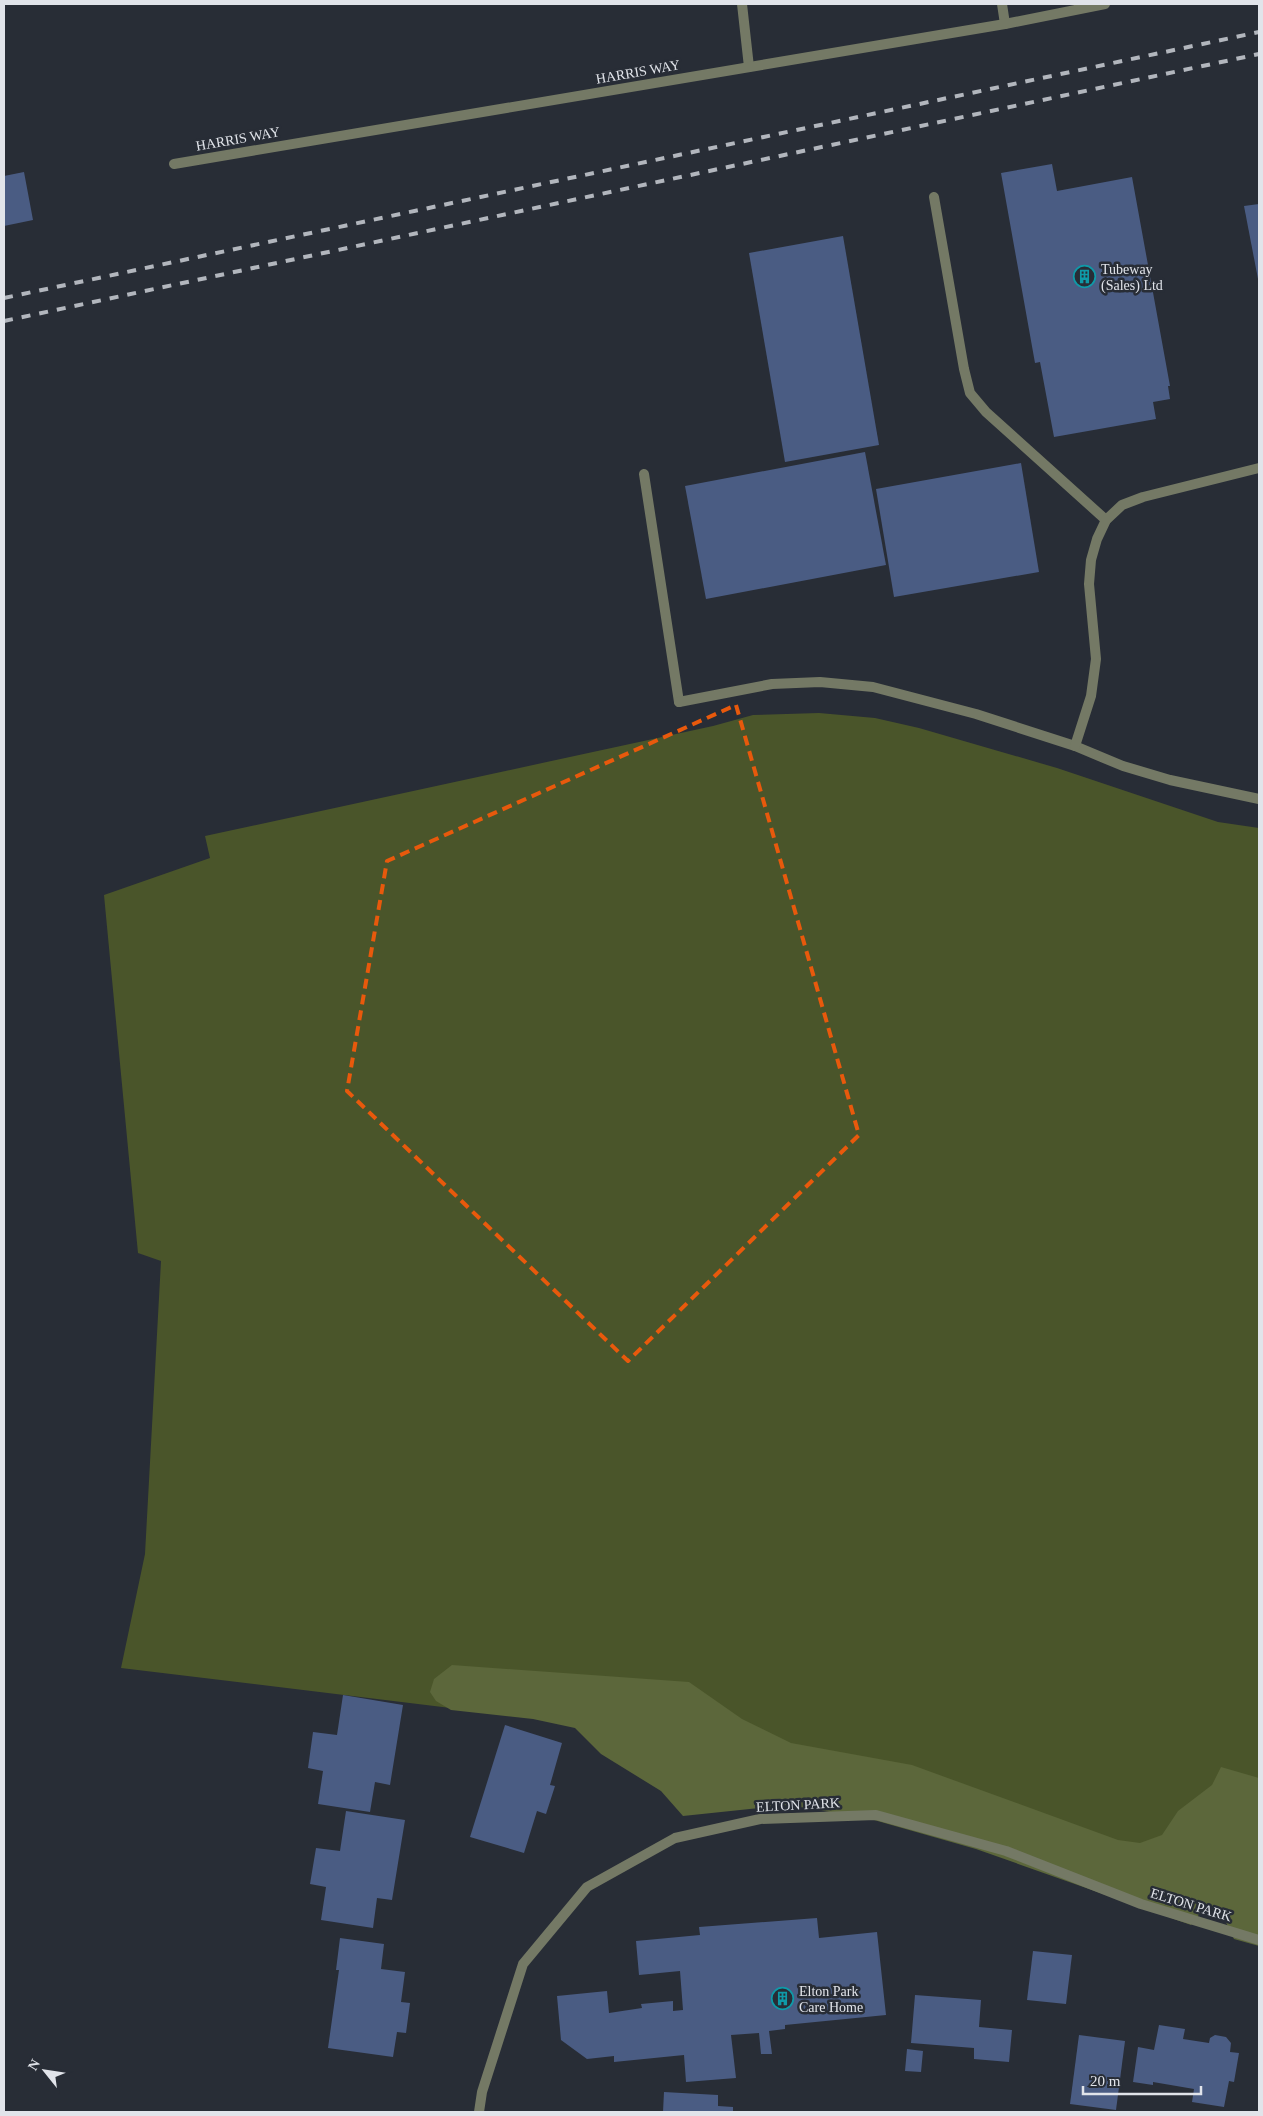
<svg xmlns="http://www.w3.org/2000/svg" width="1263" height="2116" font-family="'Times New Roman',serif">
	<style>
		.green { fill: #4a552a }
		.forest { fill: #5c673b }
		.building { fill: #4a5c83 }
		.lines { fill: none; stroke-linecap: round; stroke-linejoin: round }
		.lane { stroke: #747965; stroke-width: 10 }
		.street { stroke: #747965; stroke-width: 10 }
		.rail { stroke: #b2b6bd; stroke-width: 4; stroke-dasharray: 9 9; stroke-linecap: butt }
		.marked { fill: none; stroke: #e8590c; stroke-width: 4; stroke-dasharray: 10 6; stroke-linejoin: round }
		.labels { text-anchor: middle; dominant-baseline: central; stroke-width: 5; stroke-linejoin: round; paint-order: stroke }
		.street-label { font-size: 14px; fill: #e1e4ea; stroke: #282d36 }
		.poi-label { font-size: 14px; fill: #e1e4ea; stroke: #282d36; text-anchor: start }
	</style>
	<rect width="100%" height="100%" fill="#282d36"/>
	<!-- green -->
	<path class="green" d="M819,713L875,718L919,728L1057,768L1218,822L1259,828V1870L1208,1885L575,1723L121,1668L145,1554L161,1261L138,1253L104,895L210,858L205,836L713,726L753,715Z"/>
	<!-- forest -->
	<path class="forest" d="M452,1665L689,1682L742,1719L791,1743L912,1765L1118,1840L1140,1843L1162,1835L1178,1811L1212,1785L1221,1767L1259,1778V1946L1234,1939L1219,1908L1201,1912L1191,1925L976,1849L867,1818L787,1805L683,1816L661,1791L601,1754L575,1728L533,1719L451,1710L436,1701L430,1692L434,1679Z"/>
	<!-- building -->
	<g class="building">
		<path d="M1052,164L1057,191L1132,177L1170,386H1168L1170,399L1153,402L1156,419L1054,437L1040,362L1035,363L1001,173Z"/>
		<path d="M24,172L33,220L4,226V176Z"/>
		<path d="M1259,204V279H1258L1244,206Z"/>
		<path d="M843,236L879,445L785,462L749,253Z"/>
		<path d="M865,452L886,565L706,599L685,486Z"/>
		<path d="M1021,463L1039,572L894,597L876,489Z"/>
		<path d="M343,1695L403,1705L390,1785L375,1782L370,1812L318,1804L323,1771L308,1768L313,1732L337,1735Z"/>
		<path d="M505,1725L562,1743L550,1785L555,1786L546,1814L537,1811L524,1853L470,1837Z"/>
		<path d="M346,1811L405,1820L392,1900L377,1898L373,1928L321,1920L326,1887L310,1884L316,1848L340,1851Z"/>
		<path d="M817,1918L819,1938L877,1932L886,2015L785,2025V2029L769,2031L772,2054H761L759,2033L731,2035L736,2078L686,2082L684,2055L614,2062V2056L587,2059L561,2040L557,1996L607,1991L609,2013L642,2008L641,2004L673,2001V2011L683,2010L680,1971L639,1975L636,1941L700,1935L699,1927Z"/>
		<path d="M340,1938L384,1944L381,1969L405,1972L401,2002L410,2003L406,2033L397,2032L393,2057L328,2048L339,1970H336Z"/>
		<path d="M1033,1951L1072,1955L1066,2004L1027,2000Z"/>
		<path d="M915,1995L981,2000L979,2027L1012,2030L1009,2062L974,2059V2048L911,2043Z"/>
		<path d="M1159,2025L1185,2029L1183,2039L1209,2043L1210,2038L1215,2035L1226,2037L1231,2043L1230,2052L1239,2053L1234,2082L1229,2081L1224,2107L1192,2102L1194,2089L1153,2082V2085L1133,2082L1138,2047L1154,2050Z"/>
		<path d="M1079,2035L1125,2041L1116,2110L1070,2104Z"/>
		<path d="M907,2049L923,2051L921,2072L905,2071Z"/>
		<path d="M664,2092L718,2095V2106L733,2107V2112H663Z"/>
	</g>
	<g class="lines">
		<!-- lane -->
		<g class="lane">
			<path d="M742,4L749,67"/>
			<path d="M1002,4L1005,24"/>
			<path d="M174,164L1005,24L1105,4"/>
			<path d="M934,197L964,369L970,393L986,412L1106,520"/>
			<path d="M644,474L679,702"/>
		</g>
		<!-- street -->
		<g class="street">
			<path d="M679,702L772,684L820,682L873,687L976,714L1075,746L1123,766L1170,780L1259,799"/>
			<path d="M1075,746L1091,696L1096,659L1089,584L1091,560L1097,539L1106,520L1122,505L1143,497L1259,468"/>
			<path d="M479,2112L482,2092L523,1964L587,1887L675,1838L760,1819L876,1815L1006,1851L1141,1904L1259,1940"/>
		</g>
		<!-- rail -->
		<g class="rail">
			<path d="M4,298L1259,32"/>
			<path d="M4,321L1259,54"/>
		</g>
	</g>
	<!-- marked area -->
	<path class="marked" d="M736,705L859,1135L628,1361L347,1091L387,861Z"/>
	<!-- icons -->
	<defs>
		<symbol id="building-ring" viewBox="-11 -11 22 22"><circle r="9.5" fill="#282d36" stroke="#0f9aa8" stroke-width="1.5"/><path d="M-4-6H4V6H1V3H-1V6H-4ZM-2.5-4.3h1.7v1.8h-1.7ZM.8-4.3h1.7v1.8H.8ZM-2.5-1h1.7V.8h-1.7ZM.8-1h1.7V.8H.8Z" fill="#0f9aa8"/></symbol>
	</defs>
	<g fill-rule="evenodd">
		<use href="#building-ring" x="1072" y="264" width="25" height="25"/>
		<use href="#building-ring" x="770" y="1986" width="25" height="25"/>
	</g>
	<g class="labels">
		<!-- street labels -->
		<g class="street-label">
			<text transform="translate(638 72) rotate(-10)">HARRIS WAY</text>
			<text transform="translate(238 139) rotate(-10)">HARRIS WAY</text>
			<text transform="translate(798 1805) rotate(-3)">ELTON PARK</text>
			<text transform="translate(1191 1905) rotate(17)">ELTON PARK</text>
		</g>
		<!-- poi labels -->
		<g class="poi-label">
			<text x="1101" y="269">Tubeway<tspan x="1101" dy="16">(Sales) Ltd</tspan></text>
			<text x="799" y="1991">Elton Park<tspan x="799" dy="16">Care Home</tspan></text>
		</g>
	</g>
	<!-- border -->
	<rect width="1263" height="2116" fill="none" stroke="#e1e4ea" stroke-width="10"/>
	<!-- north arrow -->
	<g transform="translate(45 2071) rotate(300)" stroke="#282d36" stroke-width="4" paint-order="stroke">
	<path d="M0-4L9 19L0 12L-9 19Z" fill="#e1e4ea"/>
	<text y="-8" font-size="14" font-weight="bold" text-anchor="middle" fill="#e1e4ea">N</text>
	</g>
	<!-- scale -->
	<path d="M1083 2086v8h118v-8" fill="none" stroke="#e1e4ea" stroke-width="2.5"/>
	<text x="1090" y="2086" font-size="15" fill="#e1e4ea" stroke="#282d36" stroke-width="4" paint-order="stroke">20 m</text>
</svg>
